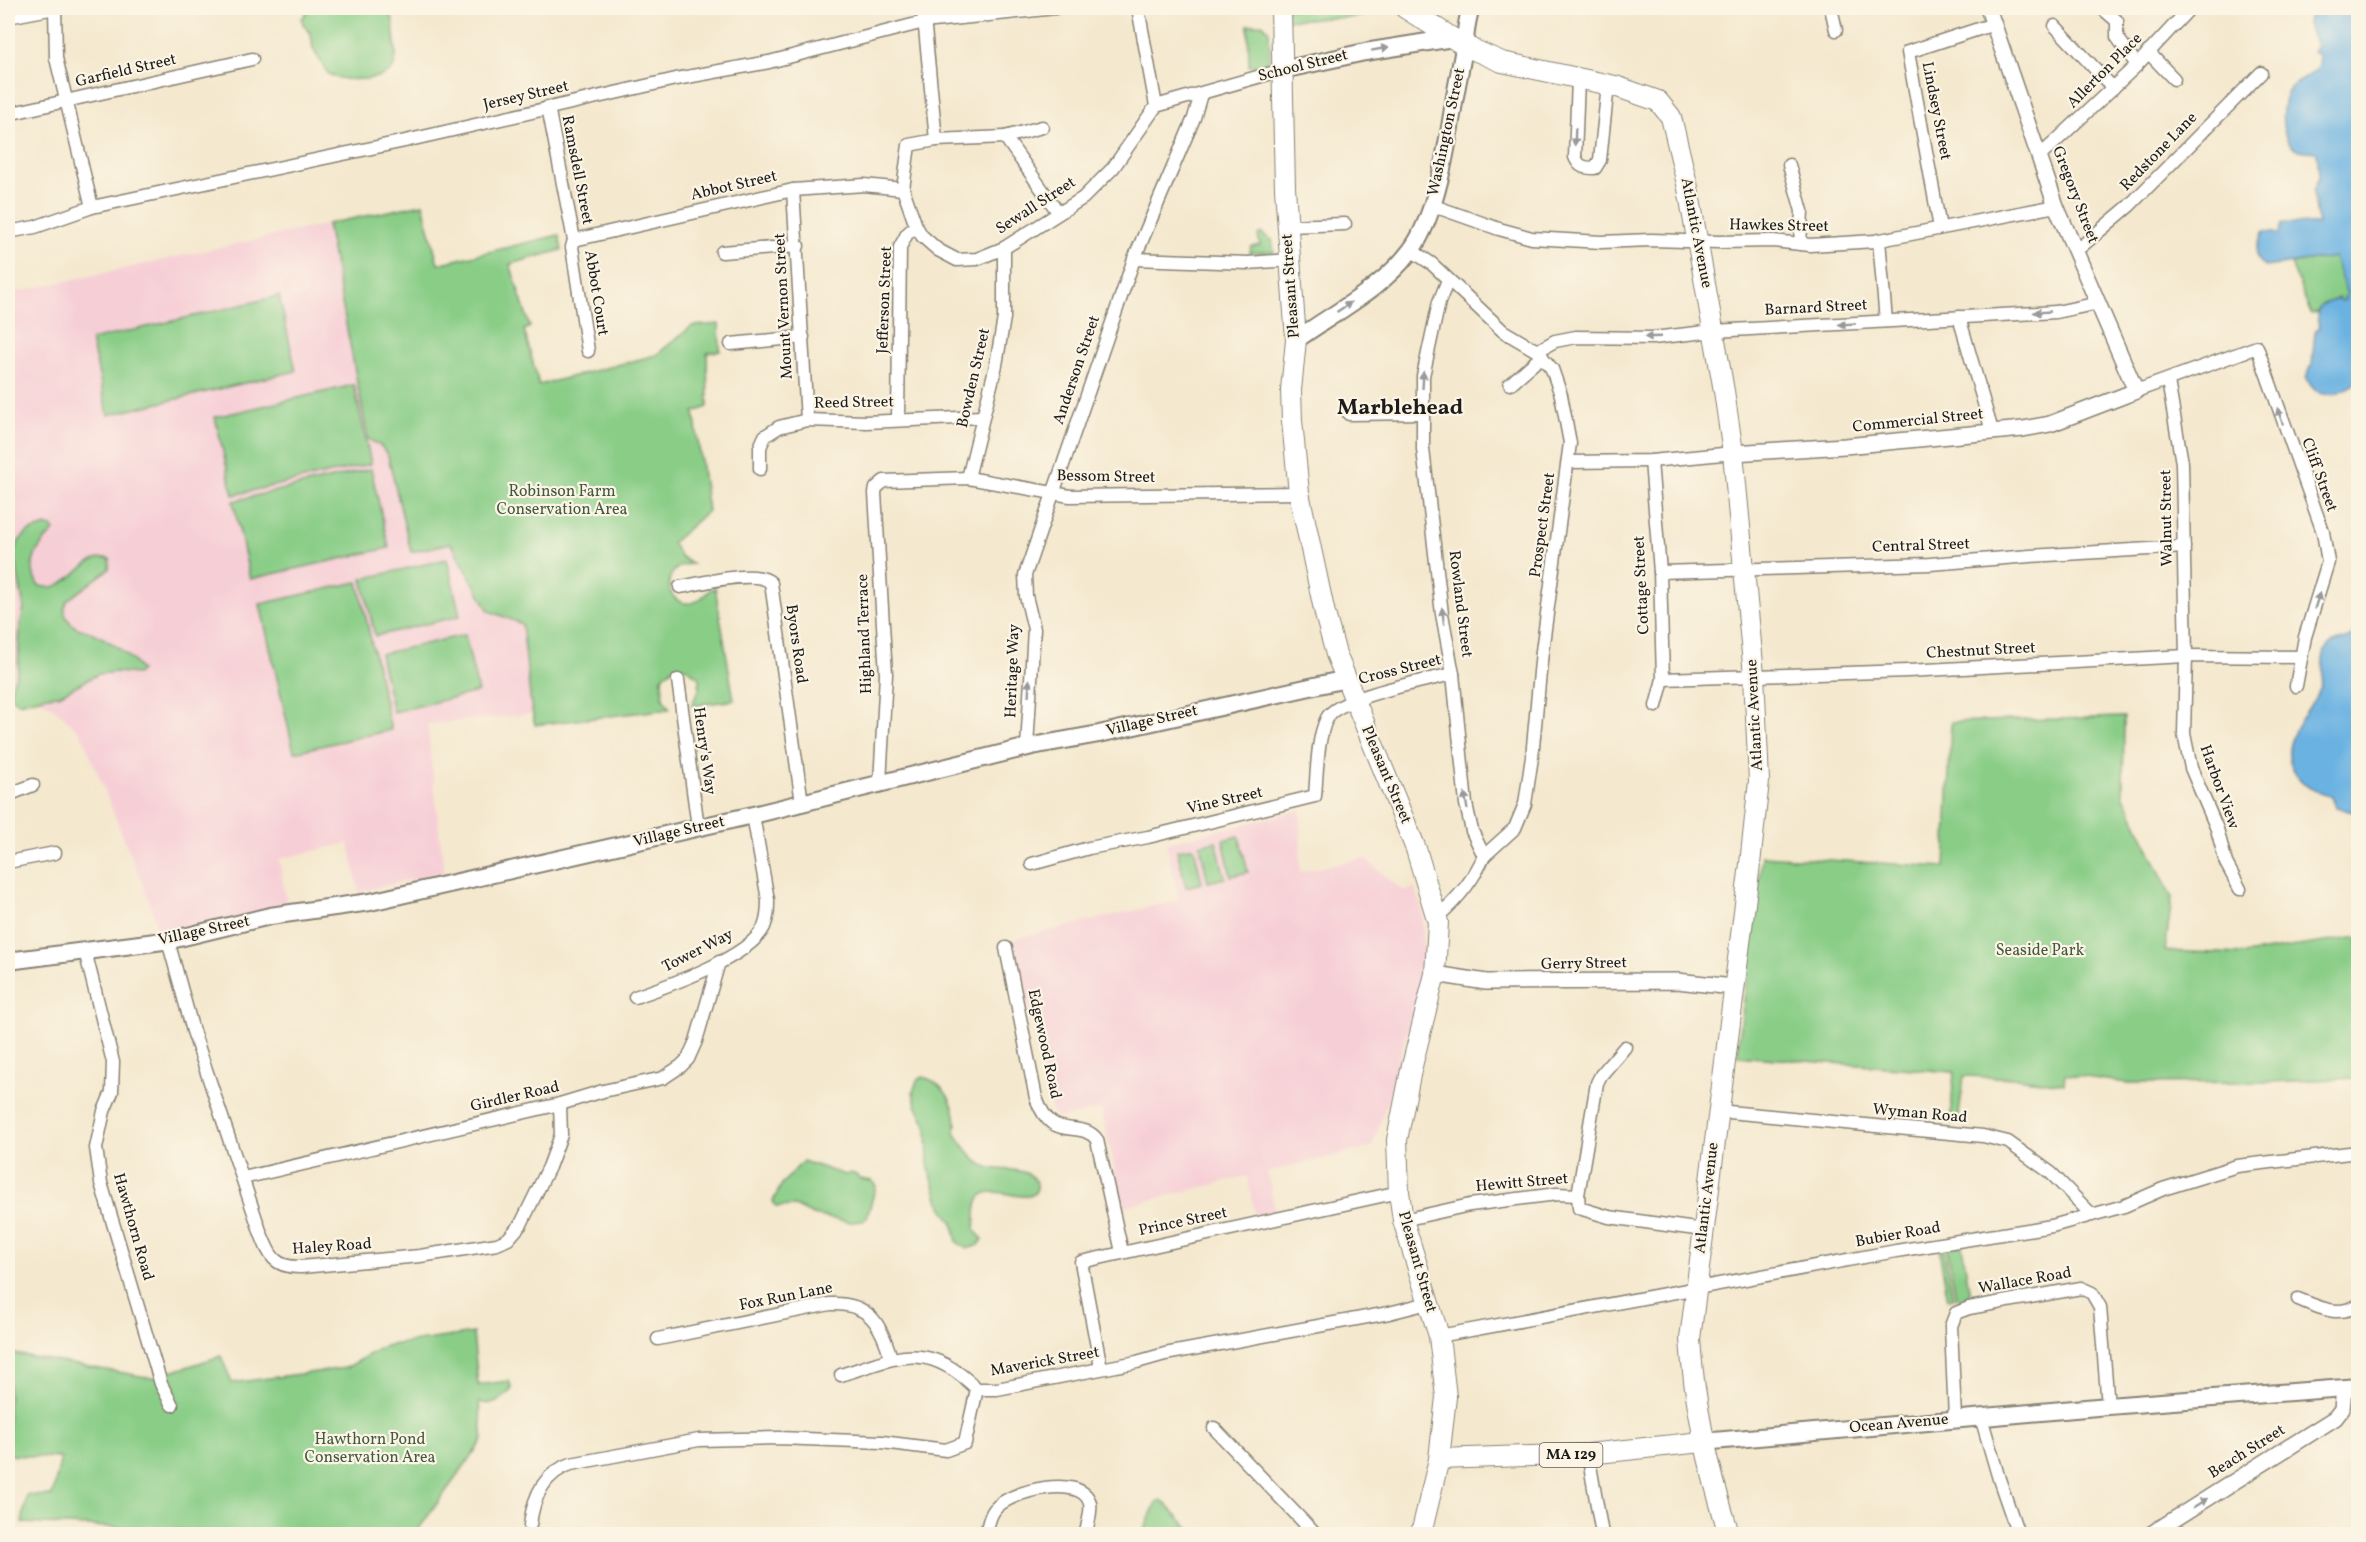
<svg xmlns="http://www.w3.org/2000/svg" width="2366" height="1542" font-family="Vollkorn,serif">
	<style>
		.built { fill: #f6cfd6 }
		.green { fill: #89cd87; stroke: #527452; stroke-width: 1.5 }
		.water { fill: #6bb2e2; stroke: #44677f; stroke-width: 1.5 }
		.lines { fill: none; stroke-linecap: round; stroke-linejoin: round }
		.minor-casing { stroke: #888275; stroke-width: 15 }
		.tertiary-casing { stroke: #888275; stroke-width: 18 }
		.secondary-casing { stroke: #888275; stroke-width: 20 }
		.primary-casing { stroke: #888275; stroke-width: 22 }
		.minor { stroke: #fff; stroke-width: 12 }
		.tertiary { stroke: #fff; stroke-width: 15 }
		.secondary { stroke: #fff; stroke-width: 16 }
		.primary { stroke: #fff; stroke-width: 20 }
		.oneway { fill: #999 }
		.labels { text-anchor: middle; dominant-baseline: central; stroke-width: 4.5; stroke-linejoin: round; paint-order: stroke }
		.shield { fill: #fcf5e5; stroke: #5f5d58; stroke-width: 1.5 }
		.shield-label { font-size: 15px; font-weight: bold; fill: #1c1c1c }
		.street-label { font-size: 16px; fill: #1c1c1c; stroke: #fcf5e5 }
		.park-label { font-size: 16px; fill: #425a41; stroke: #fcf5e5 }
		.district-label { font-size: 22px; font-weight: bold; fill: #1c1c1c; stroke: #fcf5e5 }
	</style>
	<rect width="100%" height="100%" fill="#fcf5e5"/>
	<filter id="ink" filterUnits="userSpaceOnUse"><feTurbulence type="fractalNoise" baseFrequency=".0167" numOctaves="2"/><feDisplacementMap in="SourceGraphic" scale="12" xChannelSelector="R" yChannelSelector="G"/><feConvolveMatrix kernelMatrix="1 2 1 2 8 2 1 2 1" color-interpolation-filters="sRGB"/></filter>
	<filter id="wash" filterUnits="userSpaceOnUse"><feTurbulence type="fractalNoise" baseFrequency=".008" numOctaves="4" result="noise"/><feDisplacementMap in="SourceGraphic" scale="24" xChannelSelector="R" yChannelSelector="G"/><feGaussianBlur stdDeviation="1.35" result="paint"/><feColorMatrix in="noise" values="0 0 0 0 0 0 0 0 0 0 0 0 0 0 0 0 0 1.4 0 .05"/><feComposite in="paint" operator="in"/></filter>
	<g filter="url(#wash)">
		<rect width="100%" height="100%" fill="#f4e8ce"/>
		<!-- built -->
		<g class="built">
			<path d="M327,224L368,439L381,446L388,456L411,551L451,543L489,610L522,623L533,714L427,724L444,872L359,892L349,843L279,859L288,909L158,930L148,898L85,742L79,731L53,707L9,682L18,600L8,526V294Z"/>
			<path d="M1301,810L1300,872L1365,858L1398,887L1406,891L1415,888L1423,912L1424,949L1422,977L1392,1087L1372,1147L1267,1172L1275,1211L1255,1216L1247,1176L1123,1207L1101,1109L1060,1118L1055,1116L1051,1109L1014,939L1179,900L1166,843Z"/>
		</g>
		<!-- green -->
		<g class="green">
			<path d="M309,8H388C390,12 392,16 393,21C394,25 393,30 394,35C398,63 399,77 364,79C351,80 340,80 328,74L313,49L311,34L303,24L302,19Z"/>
			<path d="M1281,8H1369L1370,14L1358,17L1281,20Z"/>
			<path d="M1263,24L1269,31L1270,58L1264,65L1249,66L1248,25Z"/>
			<path d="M423,204L438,264L559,235L562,250L510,264L530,327L524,330L539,385L656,355L692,326L719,324L720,351L707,353L708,407L694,412L708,511L672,543L681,557L692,564C659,564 664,607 692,603C702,601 706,591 715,587L734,700L691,706L699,690V678L687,668L675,666L662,677L663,698L670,709L535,725L531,705L522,624L489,611L451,543L411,552L388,456L381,446L368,439L327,224Z"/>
			<path d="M1261,233L1272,240L1274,252L1250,253L1251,247L1260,245L1258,235Z"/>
			<path d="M2334,256L2348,296L2346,300L2341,302L2339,298L2324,304L2317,312L2311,314L2291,264Z"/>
			<path d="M279,296L296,371L108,415L91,340Z"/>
			<path d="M354,385L371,464L233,495L215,417Z"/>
			<path d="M371,469L389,548L250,579L233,501Z"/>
			<path d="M46,526L52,527L54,531C38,546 25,563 38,585C68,598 82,551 110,559L109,569L68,600C62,608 64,617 72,624C78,631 86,629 93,633C112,642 129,654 141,671L136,674L117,672L98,674L59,695L47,696L19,703L11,697L10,691L18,670L20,626L24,608L14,553L19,541L28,532Z"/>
			<path d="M447,559L460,616L375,636L362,579Z"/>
			<path d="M358,582L391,730L294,752L260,604Z"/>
			<path d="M465,635L478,692L393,712L380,654Z"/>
			<path d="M2124,717L2123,794L2172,898L2165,951L2244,954L2358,937V1078L2268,1082L2127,1083L2065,1074L2064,1084L2016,1078L1964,1076L1958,1122H1950L1954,1072L1737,1056L1762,856L1945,867L1951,722Z"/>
			<path d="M1239,836L1248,872L1231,876L1223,840Z"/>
			<path d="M1216,841L1225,878L1208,882L1200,845Z"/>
			<path d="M1194,847L1202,883L1186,887L1177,850Z"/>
			<path d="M923,1077C947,1084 959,1110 955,1133C962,1144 977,1166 991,1168C1006,1171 1023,1167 1034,1179C1037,1182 1038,1184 1037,1188C1032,1210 990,1179 979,1199C975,1206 976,1222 975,1231L983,1239L979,1245L967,1249L957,1242L953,1223L939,1202L928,1165L927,1127L916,1105L913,1092L917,1080Z"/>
			<path d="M803,1161L845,1175L851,1173L856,1175L860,1179L872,1181L876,1186L867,1217L863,1221L850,1222L813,1215L795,1206L776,1207L773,1201L782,1184Z"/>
			<path d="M1962,1245L1970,1296L1956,1299L1947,1248Z"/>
			<path d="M1944,1249L1953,1299L1948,1300L1939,1250Z"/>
			<path d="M473,1333L478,1385L509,1381L512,1389C502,1400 495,1407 479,1402L483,1440L415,1534H216V1532L22,1523L27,1495L52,1496L61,1458L8,1455L9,1353L152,1378L221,1356L232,1383L346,1368L384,1346Z"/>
			<path d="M1160,1500C1165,1502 1189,1528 1194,1534H1141C1151,1522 1149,1510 1160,1500Z"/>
		</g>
		<!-- water -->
		<g class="water">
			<path d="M2311,8H2358V381C2339,396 2317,403 2306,377L2312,365L2315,331L2320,328C2312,307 2321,305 2339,298L2341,301L2345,300L2344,297L2347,295L2334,257L2265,267C2250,258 2258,243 2264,231L2279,234L2282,223L2318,224L2313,192L2319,177L2317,152C2312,151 2304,152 2299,150C2278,143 2279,101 2291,87C2298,80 2312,76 2317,68C2320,64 2320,60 2319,55L2313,52L2316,47L2308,24Z"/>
			<path d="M2358,599V814L2336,807L2332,797C2324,792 2314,792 2307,786C2267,753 2303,721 2320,689C2326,676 2319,661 2326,649C2333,638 2350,643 2357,630C2361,621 2353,612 2358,599Z"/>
		</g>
	</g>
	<g filter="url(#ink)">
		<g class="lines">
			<defs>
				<g id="minor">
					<path d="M55,8L56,58L92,207"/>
					<path d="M923,8L936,140"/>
					<path d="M1831,8L1836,30"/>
					<path d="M2102,8L2117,21V37L2137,65"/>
					<path d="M8,17L55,8"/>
					<path d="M2055,26L2113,88"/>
					<path d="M2148,52L2174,79"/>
					<path d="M1578,79L1575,157C1579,167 1584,168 1595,168L1600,160L1608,85"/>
					<path d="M1156,106L1282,70"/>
					<path d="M548,107L574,240L572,247L588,351"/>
					<path d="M8,114L252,59"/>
					<path d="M1005,137L1042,127"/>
					<path d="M2040,156L2136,66L2190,8"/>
					<path d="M1789,165L1802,211L1800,244"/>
					<path d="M793,190L807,420"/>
					<path d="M1431,205L1499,229L1532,238L1601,242L1651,240L1719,242L1773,241L1810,245L1875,241L2056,206"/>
					<path d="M1058,212L1005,137L936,140L909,145L903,189L916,226L922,236L938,250L957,260L977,259L1004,248L1083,198L1113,168L1156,106L1138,8"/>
					<path d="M1288,226L1345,224"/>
					<path d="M1940,228L1908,52L1994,24"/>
					<path d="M8,232L35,227L92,207L405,141L676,79L769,62L924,22L1055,8"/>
					<path d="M574,240L793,190L864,185L903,189"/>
					<path d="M1879,240L1886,321"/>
					<path d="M1411,250L1432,264L1503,331L1537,351L1552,369L1561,395L1570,443L1542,651L1532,757L1525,804L1515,828L1484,856"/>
					<path d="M2077,250L2129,206L2261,73"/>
					<path d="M722,252L798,246"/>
					<path d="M1134,259L1248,263L1290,260"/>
					<path d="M1959,317L1992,431"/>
					<path d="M731,344L803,337"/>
					<path d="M1537,351L1555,341L1576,337L1653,338L1714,331L2056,312L2099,303"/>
					<path d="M2168,381L2182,463L2186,656L2184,734L2191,768L2217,829L2226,863L2240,889"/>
					<path d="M1510,384L1542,356"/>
					<path d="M2136,391L2257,347L2323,532L2328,562L2305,637L2296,686"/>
					<path d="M1349,414L1422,413"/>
					<path d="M898,420L900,247L907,234L916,226"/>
					<path d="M1651,461L1660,572L1663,679L1656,706"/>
					<path d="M1568,462L1651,461L1733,453"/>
					<path d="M760,469V447L765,436L779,427L807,420L866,422L982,417"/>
					<path d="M968,478L996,365L1004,318V248"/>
					<path d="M1660,572L1930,564L2030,556L2184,547"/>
					<path d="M680,587C699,584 758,568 771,583L802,803"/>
					<path d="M1663,679L1908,671L2186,656L2301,657"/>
					<path d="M678,680L698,827"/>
					<path d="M1027,747L1034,629L1026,596L1025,575L1134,259L1194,118L1201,94"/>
					<path d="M880,783L886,674L875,493L876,488L884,481L968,478L1070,496L1299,493"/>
					<path d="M8,795L33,785"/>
					<path d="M8,862L55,853"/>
					<path d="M1032,864L1089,848L1148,837L1315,796C1317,773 1317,738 1327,718C1337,697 1428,680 1453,674"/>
					<path d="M1438,916C1458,899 1473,881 1484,856L1472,831L1466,804L1453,674L1442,614L1423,449V376L1439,302L1448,280"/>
					<path d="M171,940L170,948L193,1031L260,1231C269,1254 273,1268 301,1267L420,1256L497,1244L508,1239L521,1224L549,1167L561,1135L560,1104"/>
					<path d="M1006,948L1036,1098C1039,1106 1044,1117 1052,1123C1066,1133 1086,1124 1097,1140L1122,1252"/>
					<path d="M85,951L113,1062L112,1092L104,1111L96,1148L101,1183L161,1384L172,1405"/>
					<path d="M635,997C667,986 749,958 764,927C768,918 768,909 768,900L753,815"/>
					<path d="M1625,1047L1601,1075L1597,1083L1578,1195L1579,1208L1609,1217L1703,1230"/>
					<path d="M1718,1111L1939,1132L1983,1136L2008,1142L2051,1173L2092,1215"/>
					<path d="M243,1178L560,1104L603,1091L663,1078L681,1066L688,1059L696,1041L719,962"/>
					<path d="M1403,1220L1470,1205L1557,1194L1578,1195"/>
					<path d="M2298,1299C2318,1307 2338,1318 2358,1305"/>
					<path d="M1439,1336L1896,1251L2052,1226L2124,1206L2163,1189L2237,1166L2358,1152"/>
					<path d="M658,1339L830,1304C869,1302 881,1324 891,1358"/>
					<path d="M1101,1368L1081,1262L1399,1192"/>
					<path d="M841,1375C900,1356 927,1340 977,1389"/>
					<path d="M1981,1417L1999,1479L2018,1534"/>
					<path d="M1955,1419L1951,1326L1956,1313L1969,1308L2081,1288L2092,1293L2100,1307L2108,1406"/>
					<path d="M1214,1428L1315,1534"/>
					<path d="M1588,1454L1602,1534"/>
					<path d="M530,1525C533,1498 544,1473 571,1464L699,1440L779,1438L882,1442L946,1450L965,1443L977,1389H997L1137,1362L1165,1354L1389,1313L1428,1303"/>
					<path d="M986,1534C988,1526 989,1516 995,1509C1009,1491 1082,1473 1090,1503C1092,1511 1087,1525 1086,1534"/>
				</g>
				<g id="tertiary">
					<path d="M1733,453L1845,446L2023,429L2050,424L2136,391L2056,206L1988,8"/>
					<path d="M1435,974L1486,982L1677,981L1733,987"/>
					<path d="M2151,1534L2335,1418L2342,1409L2344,1388"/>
				</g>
				<g id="secondary">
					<path d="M1282,70L1365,52L1453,38"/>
					<path d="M1296,340C1335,312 1382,289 1411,250C1436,218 1448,142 1454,102C1457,84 1461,66 1464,48C1466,34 1466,21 1471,8"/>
					<path d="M8,961L171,940L270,916L370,902L753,815L1032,746L1099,734L1346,679"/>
					<path d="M1702,1442L2108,1406L2358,1387"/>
				</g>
				<g id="primary">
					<path d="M1281,8L1285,188L1296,340L1291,390L1292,421L1299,493L1325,614L1336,654L1416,849L1438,922L1435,974L1411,1070L1397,1140L1399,1192L1403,1220L1439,1336L1446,1397L1439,1459L1421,1534"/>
					<path d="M1405,8L1465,46L1502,62L1615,86L1658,101L1671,117L1688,188L1724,391L1733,453L1754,675L1759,781L1750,864L1690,1339C1694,1406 1709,1470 1729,1534"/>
					<path d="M1439,1459L1588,1454L1702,1442"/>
				</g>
			</defs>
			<!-- minor casing -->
			<use href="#minor" class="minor-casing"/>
			<!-- tertiary casing -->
			<use href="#tertiary" class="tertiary-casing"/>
			<!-- secondary casing -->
			<use href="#secondary" class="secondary-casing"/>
			<!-- primary casing -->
			<use href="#primary" class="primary-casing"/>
			<!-- minor -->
			<use href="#minor" class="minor"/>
			<!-- tertiary -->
			<use href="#tertiary" class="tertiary"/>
			<!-- secondary -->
			<use href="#secondary" class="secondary"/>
			<!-- primary -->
			<use href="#primary" class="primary"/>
		</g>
		<!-- one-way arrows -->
		<defs><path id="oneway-solid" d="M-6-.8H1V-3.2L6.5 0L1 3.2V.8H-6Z" transform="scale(1.5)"/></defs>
		<g class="oneway">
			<use href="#oneway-solid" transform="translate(1380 49) rotate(-10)"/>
			<use href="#oneway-solid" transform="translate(1575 137) rotate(92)"/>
			<use href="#oneway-solid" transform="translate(1344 307) rotate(-34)"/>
			<use href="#oneway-solid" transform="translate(2042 312) rotate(177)"/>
			<use href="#oneway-solid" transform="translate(1847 324) rotate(177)"/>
			<use href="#oneway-solid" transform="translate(1653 337) rotate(178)"/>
			<use href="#oneway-solid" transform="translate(1423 380) rotate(-87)"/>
			<use href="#oneway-solid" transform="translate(2280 416) rotate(-109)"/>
			<use href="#oneway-solid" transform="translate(2317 601) rotate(-73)"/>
			<use href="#oneway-solid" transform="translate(1443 616) rotate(-98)"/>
			<use href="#oneway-solid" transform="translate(1029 688) rotate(-87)"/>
			<use href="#oneway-solid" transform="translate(1466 801) rotate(-99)"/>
			<use href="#oneway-solid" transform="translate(2200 1503) rotate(-32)"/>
		</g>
	</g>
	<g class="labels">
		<!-- shield labels -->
		<rect class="shield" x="1539.5" y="1443" width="63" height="24" rx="4.5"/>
		<g class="shield-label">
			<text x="1571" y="1455">MA 129</text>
		</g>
		<!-- street labels -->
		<g class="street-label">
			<text transform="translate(1303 66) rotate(-14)">School Street</text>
			<text transform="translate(126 71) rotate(-13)">Garfield Street</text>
			<text transform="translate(2105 71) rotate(-45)">Allerton Place</text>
			<text transform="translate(526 96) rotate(-13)">Jersey Street</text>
			<text transform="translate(1936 111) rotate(79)">Lindsey Street</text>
			<text transform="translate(1447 132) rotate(-78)">Washington Street</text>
			<text transform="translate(2159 152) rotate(-46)">Redstone Lane</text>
			<text transform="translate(577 170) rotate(79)">Ramsdell Street</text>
			<text transform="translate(734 186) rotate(-13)">Abbot Street</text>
			<text transform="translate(2075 195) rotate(69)">Gregory Street</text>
			<text transform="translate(1036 206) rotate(-33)">Sewall Street</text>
			<text transform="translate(1779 226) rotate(1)">Hawkes Street</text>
			<text transform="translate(1696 233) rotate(79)">Atlantic Avenue</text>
			<text transform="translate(1291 286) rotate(-94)">Pleasant Street</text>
			<text transform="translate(596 293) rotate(81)">Abbot Court</text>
			<text transform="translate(885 300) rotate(-88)">Jefferson Street</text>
			<text transform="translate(784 306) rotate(-93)">Mount Vernon Street</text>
			<text transform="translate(1816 308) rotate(-3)">Barnard Street</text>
			<text transform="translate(1077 370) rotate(-71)">Anderson Street</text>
			<text transform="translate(974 378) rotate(-77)">Bowden Street</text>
			<text transform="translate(854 403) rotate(-1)">Reed Street</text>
			<text transform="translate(1918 421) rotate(-6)">Commercial Street</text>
			<text transform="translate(2319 475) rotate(70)">Cliff Street</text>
			<text transform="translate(1106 477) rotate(1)">Bessom Street</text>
			<text transform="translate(2167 518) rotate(-91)">Walnut Street</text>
			<text transform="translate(1543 525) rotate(-82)">Prospect Street</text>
			<text transform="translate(1921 546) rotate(-2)">Central Street</text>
			<text transform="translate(1642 585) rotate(-93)">Cottage Street</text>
			<text transform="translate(1460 604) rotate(83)">Rowland Street</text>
			<text transform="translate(865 634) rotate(-92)">Highland Terrace</text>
			<text transform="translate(796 644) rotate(82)">Byors Road</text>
			<text transform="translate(1981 651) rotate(-3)">Chestnut Street</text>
			<text transform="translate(1400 670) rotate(-14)">Cross Street</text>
			<text transform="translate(1013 671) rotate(-88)">Heritage Way</text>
			<text transform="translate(1755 715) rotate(-93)">Atlantic Avenue</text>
			<text transform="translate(1152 721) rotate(-13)">Village Street</text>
			<text transform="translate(704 751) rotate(82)">Henry's Way</text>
			<text transform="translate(1386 775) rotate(67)">Pleasant Street</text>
			<text transform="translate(2219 787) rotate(70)">Harbor View</text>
			<text transform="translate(1225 801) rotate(-13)">Vine Street</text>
			<text transform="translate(679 832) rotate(-13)">Village Street</text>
			<text transform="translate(204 931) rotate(-12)">Village Street</text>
			<text transform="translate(698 951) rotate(-27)">Tower Way</text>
			<text transform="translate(1584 964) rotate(-1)">Gerry Street</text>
			<text transform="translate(1044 1044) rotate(78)">Edgewood Road</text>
			<text transform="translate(515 1097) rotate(-13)">Girdler Road</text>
			<text transform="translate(1920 1114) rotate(5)">Wyman Road</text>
			<text transform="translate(1522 1183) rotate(-5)">Hewitt Street</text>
			<text transform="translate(1707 1198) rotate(-83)">Atlantic Avenue</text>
			<text transform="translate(1183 1222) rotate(-12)">Prince Street</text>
			<text transform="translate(133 1227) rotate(74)">Hawthorn Road</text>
			<text transform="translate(1898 1235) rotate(-10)">Bubier Road</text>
			<text transform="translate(332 1247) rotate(-4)">Haley Road</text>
			<text transform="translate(1417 1262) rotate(74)">Pleasant Street</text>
			<text transform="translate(2025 1281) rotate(-10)">Wallace Road</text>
			<text transform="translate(786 1297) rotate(-11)">Fox Run Lane</text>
			<text transform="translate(1045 1362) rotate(-10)">Maverick Street</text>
			<text transform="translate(1899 1424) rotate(-5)">Ocean Avenue</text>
			<text transform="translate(2247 1452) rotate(-32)">Beach Street</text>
		</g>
		<!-- park labels -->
		<g class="park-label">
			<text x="562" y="492">Robinson Farm<tspan x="562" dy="18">Conservation Area</tspan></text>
			<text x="2040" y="951">Seaside Park</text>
			<text x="370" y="1440">Hawthorn Pond<tspan x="370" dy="18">Conservation Area</tspan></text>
		</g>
		<!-- district labels -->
		<g class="district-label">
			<text x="1400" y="408">Marblehead</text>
		</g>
	</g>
	<!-- margin -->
	<rect width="2366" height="1542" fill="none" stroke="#fcf5e5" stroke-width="30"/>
</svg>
